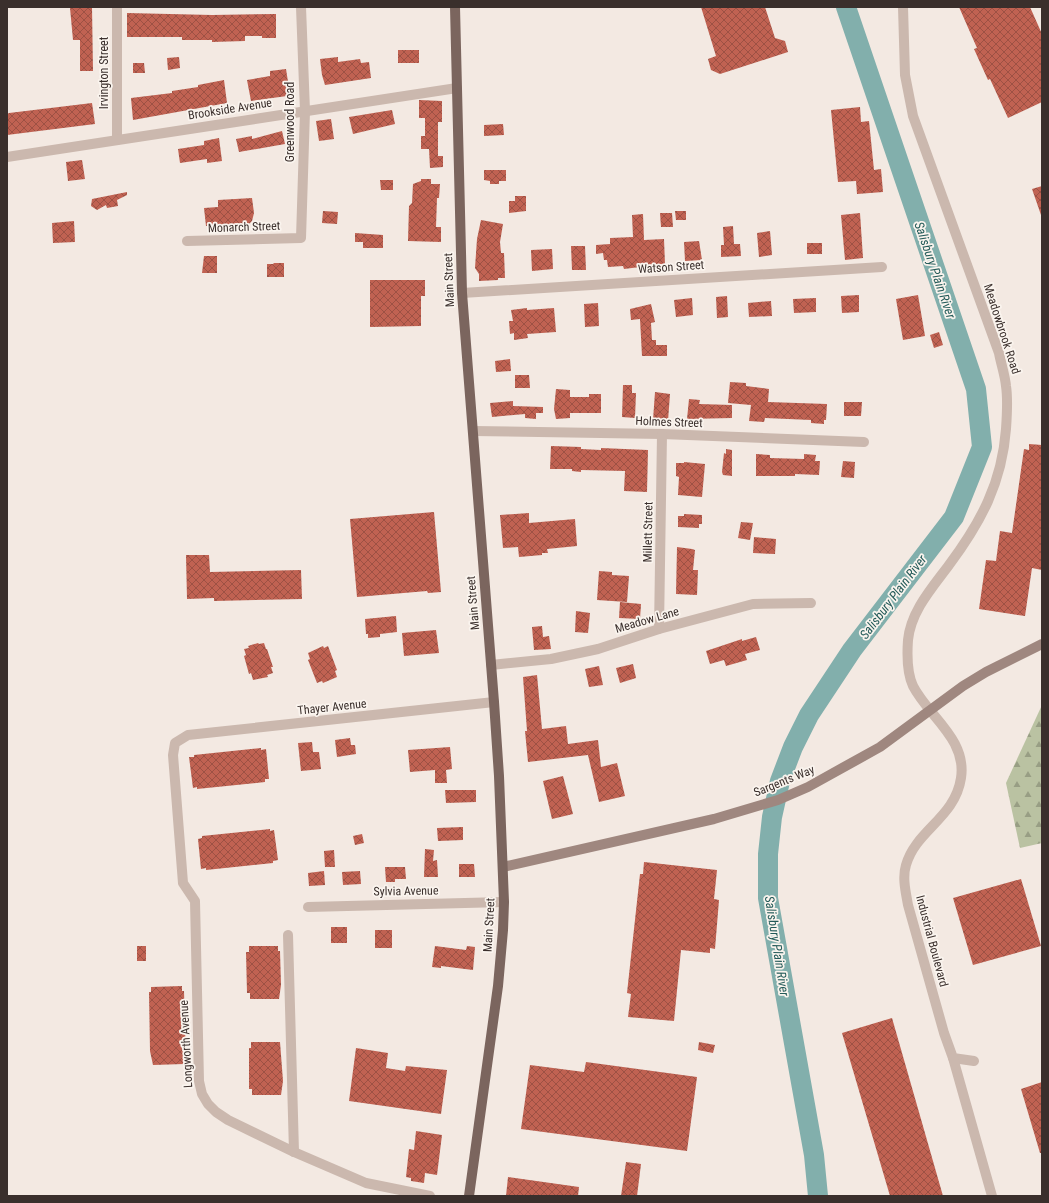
<svg xmlns="http://www.w3.org/2000/svg" width="1049" height="1203" font-family="'Roboto Condensed',sans-serif">
	<style>
		.forest { fill: url(#forest-firs) }
		.lines { fill: none; stroke-linecap: round; stroke-linejoin: round }
		.river { stroke: #82afac; stroke-width: 20 }
		.building { fill: url(#building-cross-hatch) }
		.street { stroke: #cbb8ae; stroke-width: 10 }
		.secondary { stroke: #9f877f; stroke-width: 10 }
		.primary { stroke: #7b655e; stroke-width: 10 }
		.labels { text-anchor: middle; dominant-baseline: central; stroke-width: 3.5; stroke-linejoin: round; paint-order: stroke }
		.street-label { font-size: 12px; fill: #3a2f2c; stroke: #faf4ee }
		.water-label { font-size: 13px; font-style: italic; fill: #235a58; stroke: #faf4ee }
	</style>
	<defs>
		<pattern id="forest-firs" width="22" height="20" patternUnits="userSpaceOnUse"><rect width="22" height="20" fill="#bac2a2"/><path d="M5 1l3.5 6h-7zM16 11l3.5 6h-7z" fill="#989e84"/></pattern>
		<pattern id="building-cross-hatch" width="8" height="8" patternUnits="userSpaceOnUse"><rect width="8" height="8" fill="#c06252"/><path d="M0 0l8 8M0 8l8-8" fill="none" stroke="#9d5144"/></pattern>
	</defs>
	<rect width="100%" height="100%" fill="#f3e9e2"/>
	<!-- forest -->
	<path class="forest" d="M1042,705V843L1020,848L1006,783Z"/>
	<g class="lines">
		<!-- river -->
		<path class="river" d="M818,1196L814,1155L768,898V854L772,817L780,781L793,747L809,715L852,650L954,517L982,447L976,389L846,7"/>
	</g>
	<!-- building -->
	<g class="building">
		<path d="M77,7H92L93,71H80V40H73L70,8Z"/>
		<path d="M701,7H765L775,38L785,41L788,52L720,74L711,70L708,59L716,56Z"/>
		<path d="M959,7H1030L1042,34V102L1008,118L990,79L988,80L974,49L977,48Z"/>
		<path d="M127,13L212,15L276,14V38H262V36H245V41L212,42V40H182V37H127Z"/>
		<rect x="398" y="50" width="21" height="13"/>
		<path d="M179,57L180,68L168,70L167,58Z"/>
		<path d="M338,57V62L360,59L361,63L369,62L371,78L325,85L322,75L320,59Z"/>
		<path d="M133,63H144L145,73H133Z"/>
		<path d="M286,69L289,88H286L287,96L251,101L247,80L270,76V71Z"/>
		<path d="M224,80L227,103L133,120L131,98L172,93V91L198,87V85Z"/>
		<path d="M419,100L442,101V122H438V156H443V167L430,168L429,149H421V136H425V118H419Z"/>
		<path d="M92,103L95,124L7,135V114L9,113Z"/>
		<path d="M860,107L861,122L869,121L874,170L881,169L883,192L857,194L856,181L838,182L831,110Z"/>
		<path d="M392,110L395,124L353,134L349,117Z"/>
		<path d="M331,119L334,139L319,141L316,121Z"/>
		<path d="M503,124L504,135L484,136V125Z"/>
		<path d="M282,131L285,144L239,152L236,139L252,136V139Z"/>
		<path d="M219,138L222,161L207,163V159L180,163L178,149L204,145V141Z"/>
		<path d="M82,160L85,179L68,181L66,162Z"/>
		<path d="M484,170H506V181H499V184H490V181L484,180Z"/>
		<path d="M421,179H431V184H440L439,198H437L436,227H441V242L408,241L409,206L412,203L413,184L421,181Z"/>
		<path d="M380,180H393V190H381Z"/>
		<path d="M1042,186V214L1041,215L1032,189Z"/>
		<path d="M127,192V195L117,200L118,206L107,208L106,205L97,210L91,206L92,199Z"/>
		<path d="M515,196H526V211L509,213V201H515Z"/>
		<path d="M252,198L254,213L252,221L248,225L206,226L204,208L218,207V200Z"/>
		<path d="M323,211L338,212L337,224L322,223Z"/>
		<path d="M675,211H686V220H676Z"/>
		<path d="M660,213H672L673,227H661Z"/>
		<path d="M860,213L863,258L845,260L841,215Z"/>
		<path d="M643,214L644,240L664,239L665,264L639,265L640,267L624,269L623,266L608,267L607,260H604L603,253L596,254V245L610,244V238L633,237L632,215Z"/>
		<path d="M481,220L503,224L500,242L501,253H504L505,278H498V280L479,281V274L475,268L477,239Z"/>
		<path d="M74,221L75,242L53,243L52,223Z"/>
		<path d="M733,226L734,244H740L741,256L721,257V245H724L723,227Z"/>
		<path d="M770,231L772,255L759,257L757,233Z"/>
		<path d="M355,233L383,235V248H363V242H355Z"/>
		<path d="M699,241L702,260L685,261L684,242Z"/>
		<rect x="807" y="243" width="15" height="11"/>
		<path d="M571,246H585L586,270H572Z"/>
		<path d="M552,249L553,269L532,271L531,250Z"/>
		<path d="M204,256H217V273H202Z"/>
		<path d="M274,263H284V277H267V264H273Z"/>
		<path d="M370,280H425V296H421V326L370,327Z"/>
		<path d="M859,295V312L842,313L841,296Z"/>
		<path d="M918,295L925,336L903,340L896,299Z"/>
		<path d="M727,296L728,317L717,318L716,297Z"/>
		<path d="M692,298L693,315L676,317L674,300Z"/>
		<path d="M816,298V312L794,313L793,299Z"/>
		<path d="M771,301L772,316L749,317L748,303Z"/>
		<path d="M598,303L599,326L585,327L584,304Z"/>
		<path d="M651,304L655,322L651,323L652,340H656V345H667V356H642L640,319L631,320L630,309Z"/>
		<path d="M527,308V310L554,308L556,332L527,334L528,338L514,340V333L510,334L509,321H513L511,310Z"/>
		<path d="M939,332L943,345L934,348L930,335Z"/>
		<path d="M510,359L511,371L496,372L495,361Z"/>
		<path d="M515,375H529L530,388H515Z"/>
		<path d="M730,382L746,383V386L769,389L768,402L827,404L826,420H824V424L811,423V420L765,418L764,422L749,421L751,405L728,403Z"/>
		<path d="M623,385H632V393H636L635,418L622,417Z"/>
		<path d="M556,389L570,390V397H589V394H601V413H570V418L556,419L554,409Z"/>
		<path d="M655,392L670,394L668,421L653,420Z"/>
		<path d="M689,399L700,400L699,404L732,405V418L687,419Z"/>
		<path d="M513,401V406L543,407V413H536V419L525,418V414L492,417L490,403Z"/>
		<path d="M844,402H862L861,416H844Z"/>
		<path d="M1029,444L1042,445V570L1032,568L1025,616L979,609L986,560L996,561L1000,531L1012,533L1024,449L1029,450Z"/>
		<path d="M551,446L581,447V449L601,450V448L648,450L647,492L624,491L625,471L581,470V472L572,471V469H550Z"/>
		<path d="M726,449L732,450V476L723,475L722,472L724,453L726,454Z"/>
		<path d="M756,454L770,455V458L804,459V454L816,455L815,461H820L819,475L795,474V476H756Z"/>
		<path d="M843,461L855,462L854,478L841,477Z"/>
		<path d="M684,462L705,464L702,497L678,495L679,477L676,476V463H684Z"/>
		<path d="M434,512L441,592L428,593L427,591L357,597L350,519Z"/>
		<path d="M529,513V523L575,519L577,546L547,549L548,553H542V555L519,557L518,547L503,548L500,515Z"/>
		<path d="M684,514L702,515V524H699V528L678,527V516H684Z"/>
		<path d="M741,522L753,523L750,540L738,538Z"/>
		<path d="M754,537L776,539L775,554L753,553Z"/>
		<path d="M677,547L692,549L695,550L693,570H698L697,595L676,594Z"/>
		<path d="M186,555H209L210,572L301,570L302,599L214,601V598L187,599Z"/>
		<path d="M599,571L612,572V575L629,576L627,602L597,600Z"/>
		<path d="M620,602L641,604L640,619L619,618Z"/>
		<path d="M576,611L590,613L588,633L575,632Z"/>
		<path d="M396,616L397,632L380,634V637L368,638V634H366L365,619Z"/>
		<path d="M542,626L543,637L549,636L551,649L534,650L532,627Z"/>
		<path d="M436,630L439,653L404,656L402,633Z"/>
		<path d="M756,637L760,650L745,654L747,660L726,666L724,660L710,664L706,651L742,639V641Z"/>
		<path d="M258,643L259,644L264,643L266,649H267L273,667H271L273,673L267,675L268,677L253,680L251,673L249,674L244,656L246,655L244,649L249,648L248,646Z"/>
		<path d="M323,646L324,648L328,646L337,670L335,671L337,677L323,683L322,681L317,683L308,660L310,659L308,653Z"/>
		<path d="M633,664L636,678L620,683L616,668Z"/>
		<path d="M599,666L603,685L589,687L585,669Z"/>
		<path d="M537,675L542,729L566,726L568,744L598,740L601,767L617,763L625,796L599,802L588,755L528,762L525,731H527L523,677Z"/>
		<path d="M350,738L351,745H355L356,754L337,757L335,740Z"/>
		<path d="M312,742L313,752H319L321,769L301,771L298,743Z"/>
		<path d="M450,747L452,769L446,770L447,783H435V770L410,772L408,750Z"/>
		<path d="M261,748V750L266,749L269,779H265V782L197,789V787L193,788L189,757H194V755Z"/>
		<path d="M563,776L573,814L552,819L543,781Z"/>
		<path d="M445,790H476V802L446,803Z"/>
		<path d="M463,827V840L438,841L437,828Z"/>
		<path d="M270,829V831L274,830L278,860L273,861V863L206,870V868L201,869L198,839L202,838V836Z"/>
		<path d="M362,834L364,843L355,845L353,836Z"/>
		<path d="M425,849L434,850L433,861L437,860L438,877H424Z"/>
		<path d="M334,850L335,867H325L324,851Z"/>
		<path d="M644,862L717,870L714,899L719,900L715,949L710,948V953L681,950L674,1021L628,1017L631,994L627,993L640,874H643Z"/>
		<path d="M459,864H474L475,877H459Z"/>
		<path d="M385,867H405L406,879H395V882H386Z"/>
		<path d="M324,871L325,885L309,886L308,873Z"/>
		<path d="M360,871L361,884L343,885L342,872Z"/>
		<path d="M1021,879L1041,946L973,965L953,898Z"/>
		<rect x="331" y="927" width="16" height="16"/>
		<rect x="375" y="930" width="17" height="18"/>
		<rect x="137" y="946" width="9" height="15"/>
		<path d="M249,946H278V951H280L281,985L279,999H250V993H247L246,952H249Z"/>
		<path d="M435,946L466,950L467,946L475,947L473,970L441,966V968L432,967Z"/>
		<path d="M182,986V991H184L186,1059H184V1064L153,1065L150,1051L149,992H151V987Z"/>
		<path d="M892,1018L943,1196H890L842,1033Z"/>
		<path d="M251,1042H280L283,1081L281,1095H252V1089H249V1048H251Z"/>
		<path d="M699,1042L715,1045L713,1053L698,1050Z"/>
		<path d="M356,1048L388,1053L386,1068L405,1071L406,1066L447,1070L441,1114L349,1101Z"/>
		<path d="M586,1062L697,1077L687,1151L521,1129L530,1065L584,1072Z"/>
		<path d="M1042,1082V1153H1040L1021,1089Z"/>
		<path d="M416,1131L442,1135L437,1175L425,1173L424,1183L411,1181V1178L406,1177L409,1149L414,1150Z"/>
		<path d="M626,1162L641,1164L637,1196H621Z"/>
		<path d="M508,1177L579,1187L578,1196H506Z"/>
	</g>
	<g class="lines">
		<!-- street -->
		<g class="street">
			<path d="M117,7V140"/>
			<path d="M903,7L905,75L913,116L999,353C1001,364 1005,375 1006,386C1008,399 1007,415 1006,429C1002,483 981,522 949,565C932,588 911,611 908,640C907,654 907,673 913,686C929,717 967,739 961,778C955,818 916,830 906,865C902,878 906,893 908,905L944,1033L953,1058L974,1061"/>
			<path d="M7,157L457,88"/>
			<path d="M187,241L301,238L305,111L301,7"/>
			<path d="M462,293L882,267"/>
			<path d="M473,431L662,434L864,442"/>
			<path d="M659,629L662,434"/>
			<path d="M491,665L551,659L598,649L659,629L753,604L811,603"/>
			<path d="M308,907L504,902"/>
			<path d="M288,935L294,1152"/>
			<path d="M953,1058L992,1196"/>
			<path d="M430,1196L366,1183L294,1152L228,1120L216,1112L208,1104L202,1094L199,1081L195,901L183,883L173,755L175,743L188,735L494,702"/>
		</g>
		<!-- secondary -->
		<path class="secondary" d="M503,867L714,819L778,800L808,787L880,747L963,686L986,672L1042,644"/>
		<!-- primary -->
		<path class="primary" d="M455,7L462,293L494,702L499,776L504,902L503,930L498,986L469,1196"/>
	</g>
	<g class="labels">
		<!-- street labels -->
		<g class="street-label">
			<text transform="translate(104 73) rotate(-90)">Irvington Street</text>
			<text transform="translate(230 109) rotate(-9)">Brookside Avenue</text>
			<text transform="translate(290 122) rotate(-90)">Greenwood Road</text>
			<text transform="translate(244 227) rotate(-2)">Monarch Street</text>
			<text transform="translate(671 267) rotate(-4)">Watson Street</text>
			<text transform="translate(449 280) rotate(-92)">Main Street</text>
			<text transform="translate(1002 329) rotate(72)">Meadowbrook Road</text>
			<text transform="translate(669 422) rotate(2)">Holmes Street</text>
			<text transform="translate(648 532) rotate(-89)">Millett Street</text>
			<text transform="translate(473 603) rotate(-95)">Main Street</text>
			<text transform="translate(647 620) rotate(-16)">Meadow Lane</text>
			<text transform="translate(332 707) rotate(-6)">Thayer Avenue</text>
			<text transform="translate(784 781) rotate(-22)">Sargents Way</text>
			<text transform="translate(406 891) rotate(-1)">Sylvia Avenue</text>
			<text transform="translate(489 925) rotate(-87)">Main Street</text>
			<text transform="translate(932 941) rotate(75)">Industrial Boulevard</text>
			<text transform="translate(186 1044) rotate(-93)">Longworth Avenue</text>
		</g>
		<!-- water labels -->
		<g class="water-label">
			<text transform="translate(935 270) rotate(71)">Salisbury Plain River</text>
			<text transform="translate(893 597) rotate(-53)">Salisbury Plain River</text>
			<text transform="translate(777 946) rotate(81)">Salisbury Plain River</text>
		</g>
	</g>
	<!-- border -->
	<rect width="1049" height="1203" fill="none" stroke="#3a2f2c" stroke-width="16"/>
</svg>
